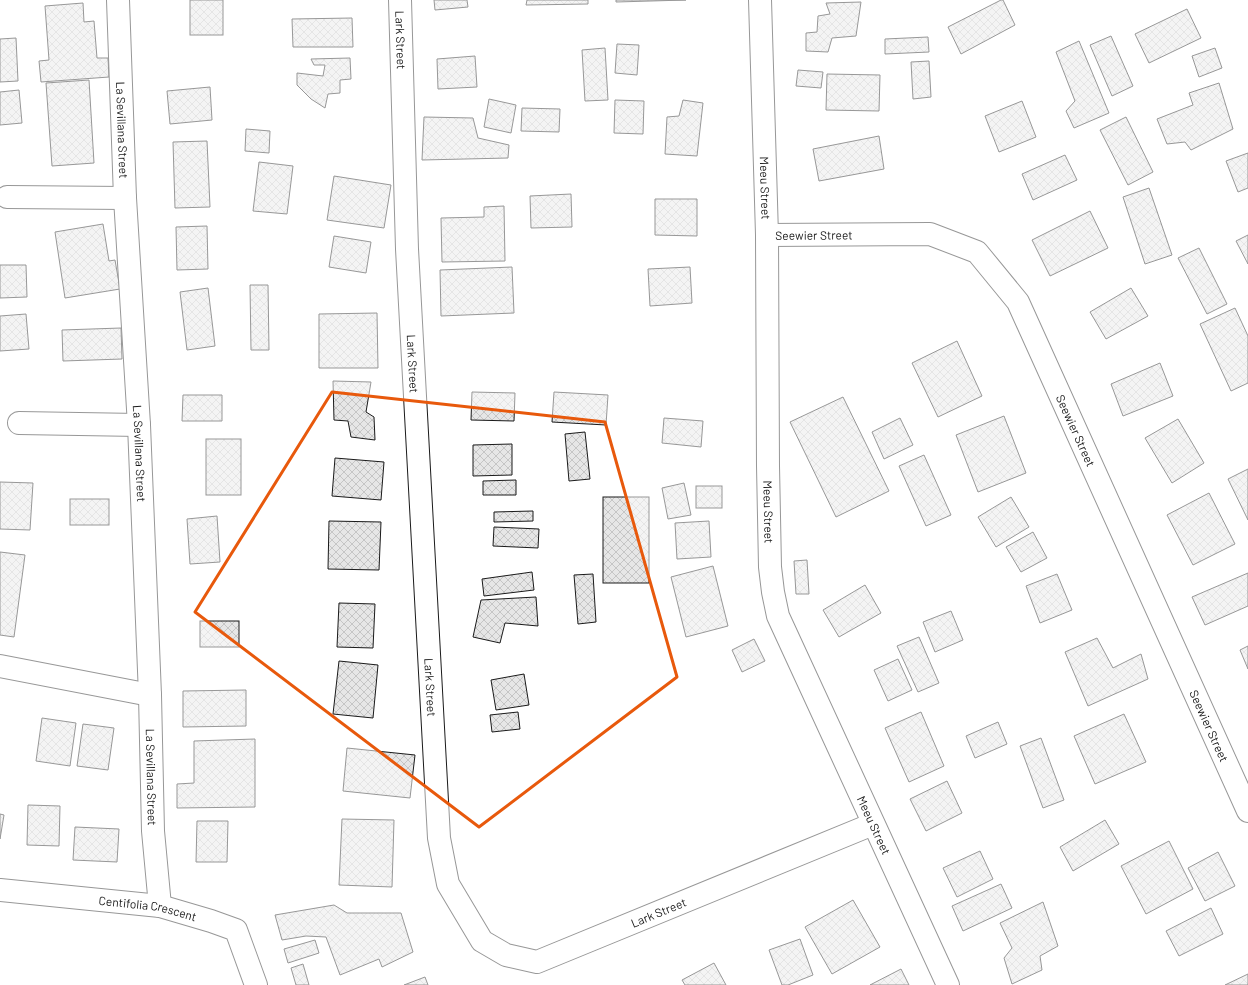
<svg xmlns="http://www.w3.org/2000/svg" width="1248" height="985" font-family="Barlow,sans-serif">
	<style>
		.building { fill: url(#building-cross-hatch); stroke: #1a1a1a }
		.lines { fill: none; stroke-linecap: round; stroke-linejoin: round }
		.minor-casing { stroke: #1a1a1a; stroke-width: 24 }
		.minor { stroke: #fff; stroke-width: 22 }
		.marked { fill: none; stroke: #e8590c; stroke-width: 3; stroke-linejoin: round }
		.labels { text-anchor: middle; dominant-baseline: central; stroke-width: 3; stroke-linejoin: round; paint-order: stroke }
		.street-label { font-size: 12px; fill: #1a1a1a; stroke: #fff }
	</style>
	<defs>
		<pattern id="building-cross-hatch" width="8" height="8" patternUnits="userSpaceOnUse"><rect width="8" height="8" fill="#e6e6e6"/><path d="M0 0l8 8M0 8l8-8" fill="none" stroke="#c5c5c5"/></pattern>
	</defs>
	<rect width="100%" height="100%" fill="#fff"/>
	<!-- building -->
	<g class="building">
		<rect x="190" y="0" width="33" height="35"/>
		<path d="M434,0H467L468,7L435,10Z"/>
		<path d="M527,0H588V4L526,5Z"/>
		<path d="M616,0H686L616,2Z"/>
		<path d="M1001,0H1003L1015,25L961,54L948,27Z"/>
		<path d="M861,2L856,36L832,38L828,52L806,51V33L817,32L818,16L830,14L826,3Z"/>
		<path d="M83,3L84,22L94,21L97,58H108L109,77L41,82L39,61L49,60L45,6Z"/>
		<path d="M1187,9L1201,38L1149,63L1135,34Z"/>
		<path d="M352,18L353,47H293L292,19Z"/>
		<path d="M1111,36L1133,86L1112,96L1090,45Z"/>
		<path d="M928,37L929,52L885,54V39Z"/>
		<path d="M16,38L18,81L0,82V39Z"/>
		<path d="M1079,41L1109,113L1074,128L1066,111L1075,101L1056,52Z"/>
		<path d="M617,44L639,45L637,75L615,73Z"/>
		<path d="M605,48L608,100L585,101L582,50Z"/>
		<path d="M1215,48L1222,68L1199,77L1192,56Z"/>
		<path d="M475,56L477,87L438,89L437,59Z"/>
		<path d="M350,58L351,79L340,80V93L328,94L325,108L311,99L297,85V73L323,76L325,65H314L311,59Z"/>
		<path d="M929,61L931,97L913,99L911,62Z"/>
		<path d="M798,70L823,72L821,88L796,86Z"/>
		<path d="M827,74L880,75L879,111L826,110Z"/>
		<path d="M89,80L94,163L52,166L46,83Z"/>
		<path d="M1219,83L1233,129L1191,150L1185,142L1167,144L1157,119L1193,105L1189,93Z"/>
		<path d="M210,87L212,120L170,124L167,91Z"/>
		<path d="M19,90L22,123L0,125V92Z"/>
		<path d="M489,99L516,105L511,133L484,127Z"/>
		<path d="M615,100L644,101L643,134L614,133Z"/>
		<path d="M683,100L703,103L697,156L665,154L667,117L679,116Z"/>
		<path d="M1022,101L1036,137L999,152L985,116Z"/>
		<path d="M522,108L560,109L559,132L521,131Z"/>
		<path d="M424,117L473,118L478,138L509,145L508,158L422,160Z"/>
		<path d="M1126,117L1153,172L1128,185L1100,130Z"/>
		<path d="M246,129L270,131L269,153L245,151Z"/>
		<path d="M879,136L884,169L819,181L813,149Z"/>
		<path d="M207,141L210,207L175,208L173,142Z"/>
		<path d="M1248,153V188L1238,192L1226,161Z"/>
		<path d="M1065,155L1077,180L1033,200L1022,174Z"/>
		<path d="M259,162L293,166L287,214L253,211Z"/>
		<path d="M334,176L391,185L384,228L327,220Z"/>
		<path d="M1149,188L1172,255L1145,264L1123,197Z"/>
		<path d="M571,194L572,227L531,228L530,196Z"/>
		<path d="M655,199H697V236L655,235Z"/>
		<path d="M504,206L505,261L442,262L441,218L484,217V207Z"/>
		<path d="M1090,211L1108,248L1050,276L1032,240Z"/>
		<path d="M103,224L109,261L115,260L120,289L65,298L55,232Z"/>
		<path d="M207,226L208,269L177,270L176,227Z"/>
		<path d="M1248,235V264L1236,241Z"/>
		<path d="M334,236L371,242L366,273L329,267Z"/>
		<path d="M1199,248L1227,304L1207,314L1178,258Z"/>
		<path d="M0,265H26L27,297L0,298Z"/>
		<path d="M512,267L514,313L441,316L440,270Z"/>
		<path d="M690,267L692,303L650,306L648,269Z"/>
		<path d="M250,285H268L269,350H251Z"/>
		<path d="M208,288L215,346L187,350L180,292Z"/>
		<path d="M1131,288L1148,316L1106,339L1090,312Z"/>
		<path d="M1235,308L1248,336V383L1231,391L1200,324Z"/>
		<path d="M377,313L378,368H319V314Z"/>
		<path d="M26,314L29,349L0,351V316Z"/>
		<path d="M121,328L122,359L63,361L62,330Z"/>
		<path d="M957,341L982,396L938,417L912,363Z"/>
		<path d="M1160,363L1173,396L1123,416L1111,384Z"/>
		<path d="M333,381L371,382L366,412L374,417L375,440L351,437L348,421L334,420Z"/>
		<path d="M472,392L515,393L514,421L471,420Z"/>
		<path d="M554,392L608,395L606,425L552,422Z"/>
		<path d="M183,395H222V421H182Z"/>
		<path d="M843,397L889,491L836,517L790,422Z"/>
		<path d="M1004,416L1026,473L978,492L956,435Z"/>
		<path d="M664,418L703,421L701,447L662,443Z"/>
		<path d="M900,418L913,445L884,459L872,432Z"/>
		<path d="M1178,419L1204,463L1172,483L1145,438Z"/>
		<path d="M585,432L590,479L569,481L565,434Z"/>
		<rect x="206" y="439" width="35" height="56"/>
		<path d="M512,444V475L473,476V445Z"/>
		<path d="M924,455L951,515L926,526L899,466Z"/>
		<path d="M335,458L384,462L381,500L332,496Z"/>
		<path d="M1248,469V520L1228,479Z"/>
		<path d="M516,480V495H483V481Z"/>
		<path d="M0,482L33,483L30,530L0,529Z"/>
		<path d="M684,483L691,515L668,519L662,488Z"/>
		<rect x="696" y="486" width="26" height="22"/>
		<path d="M1209,493L1235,544L1193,565L1167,515Z"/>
		<rect x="603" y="497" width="46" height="86"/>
		<path d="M1011,497L1029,527L996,547L978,517Z"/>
		<rect x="70" y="499" width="39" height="26"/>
		<path d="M533,511V521L494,522V512Z"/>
		<path d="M217,516L220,562L190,564L187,519Z"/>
		<path d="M329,521L381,522L379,570L328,569Z"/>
		<path d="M709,521L711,557L677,559L675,523Z"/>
		<path d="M494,527L539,529L538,548L493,546Z"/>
		<path d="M1033,532L1047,558L1021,572L1006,547Z"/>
		<path d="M0,552L25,555L14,637L0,635Z"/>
		<path d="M807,560L809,594H796L794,561Z"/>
		<path d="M713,566L728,626L686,637L671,577Z"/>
		<path d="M532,572L534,590L484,596L482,579Z"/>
		<path d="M1248,573V606L1205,625L1192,597Z"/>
		<path d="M593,574L596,622L578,624L574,575Z"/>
		<path d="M1057,574L1072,610L1040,623L1026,586Z"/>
		<path d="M865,585L881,613L839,637L823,610Z"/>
		<path d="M536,597L538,626L505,623L500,643L473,637L481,600Z"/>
		<path d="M339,603L375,604L373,648L337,647Z"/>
		<path d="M951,611L963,640L935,652L923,622Z"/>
		<rect x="200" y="621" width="39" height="26"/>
		<path d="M919,637L939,683L918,692L897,646Z"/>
		<path d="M1097,638L1113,668L1141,654L1148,679L1088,706L1065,652Z"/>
		<path d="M754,639L765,661L742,672L732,650Z"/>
		<path d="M1248,646V669L1240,650Z"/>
		<path d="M898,659L912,690L888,701L874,670Z"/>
		<path d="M339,661L378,665L373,718L333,714Z"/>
		<path d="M524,674L529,705L496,710L491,680Z"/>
		<path d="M246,690V726L183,727V691Z"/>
		<path d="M518,712L520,729L492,732L490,715Z"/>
		<path d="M921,712L944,766L909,782L885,728Z"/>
		<path d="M1124,714L1146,762L1095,784L1074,736Z"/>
		<path d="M42,718L76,723L70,766L36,761Z"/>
		<path d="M998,722L1007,744L975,758L966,736Z"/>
		<path d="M83,724L114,728L108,770L77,766Z"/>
		<path d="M1041,738L1064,800L1043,808L1020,746Z"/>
		<path d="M255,739V807L177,808V784L194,783V741Z"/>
		<path d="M347,748L415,755L410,798L343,791Z"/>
		<path d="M947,781L962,813L926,831L910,799Z"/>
		<path d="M28,805L60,806L59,846L27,845Z"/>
		<path d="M0,814L4,815L0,839Z"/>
		<path d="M342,819L394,820L392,887L339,885Z"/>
		<path d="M1105,820L1119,844L1073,871L1060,847Z"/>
		<path d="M197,821H228L227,862H196Z"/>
		<path d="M75,827L119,829L117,862L73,860Z"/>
		<path d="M1169,841L1193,889L1146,914L1121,866Z"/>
		<path d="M980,851L993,879L957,897L943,868Z"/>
		<path d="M1218,852L1235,886L1205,901L1188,868Z"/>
		<path d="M1001,884L1012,908L963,931L952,906Z"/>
		<path d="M853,900L880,947L832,974L805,927Z"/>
		<path d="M1043,902L1058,946L1040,956L1042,970L1012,984L1004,958L1012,948L1000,923Z"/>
		<path d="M334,905L347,913H401L413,952L382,967L379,959L340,975L326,937L306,936L282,940L275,915Z"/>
		<path d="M1211,908L1223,934L1179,956L1166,931Z"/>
		<path d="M800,939L813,975L788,985H782L769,950Z"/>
		<path d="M315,940L319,953L288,963L284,949Z"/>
		<path d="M714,963L726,985H685L682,980Z"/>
		<path d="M303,964L309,985H296L291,968Z"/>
		<path d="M901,969L909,985H870Z"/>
		<path d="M1248,974V985H1225Z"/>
		<path d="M425,977L428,985H404Z"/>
	</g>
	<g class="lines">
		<defs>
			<g id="minor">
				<path id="s1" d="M118,0L125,198L139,425L150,695L153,831L160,906"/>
				<path id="s2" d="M400,0L407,249L439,838L448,884L482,941L506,955L537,962L873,824"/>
				<path id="s3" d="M760,0L767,235L768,466L770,567L773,592L778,616L948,985"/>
				<path d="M7,197L125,198"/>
				<path id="s4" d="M767,235L930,234L977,252L1018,302L1248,811"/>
				<path d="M19,423L139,425"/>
				<path d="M0,666L150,695"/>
				<path id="s5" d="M0,890L160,906L211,921L236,930L256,985"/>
			</g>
		</defs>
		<!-- minor casing -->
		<use href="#minor" class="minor-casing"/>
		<!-- minor -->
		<use href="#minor" class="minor"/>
	</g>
	<!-- marked area -->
	<path d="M0 0H1248V985H0ZM332,392L605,422L677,677L479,827L195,612Z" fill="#fff" fill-opacity=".55" fill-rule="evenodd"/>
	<path class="marked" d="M332,392L605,422L677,677L479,827L195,612Z"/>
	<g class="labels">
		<!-- street labels -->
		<g class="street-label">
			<text stroke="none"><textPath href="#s2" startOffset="40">Lark Street</textPath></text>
			<text stroke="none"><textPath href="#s1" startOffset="130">La Sevillana Street</textPath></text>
			<text stroke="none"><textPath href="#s3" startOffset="188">Meeu Street</textPath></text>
			<text stroke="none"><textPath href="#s4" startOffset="47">Seewier Street</textPath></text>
			<text stroke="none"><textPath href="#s2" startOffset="364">Lark Street</textPath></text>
			<text stroke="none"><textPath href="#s4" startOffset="419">Seewier Street</textPath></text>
			<text stroke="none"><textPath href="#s1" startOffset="454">La Sevillana Street</textPath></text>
			<text stroke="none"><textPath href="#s3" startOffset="512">Meeu Street</textPath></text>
			<text stroke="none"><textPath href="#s2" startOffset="688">Lark Street</textPath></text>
			<text stroke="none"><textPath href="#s4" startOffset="743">Seewier Street</textPath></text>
			<text stroke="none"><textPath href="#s1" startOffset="778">La Sevillana Street</textPath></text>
			<text stroke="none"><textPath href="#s3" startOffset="847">Meeu Street</textPath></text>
			<text stroke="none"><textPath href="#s5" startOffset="149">Centifolia Crescent</textPath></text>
			<text stroke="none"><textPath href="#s2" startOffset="1143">Lark Street</textPath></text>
		</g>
	</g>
</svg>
